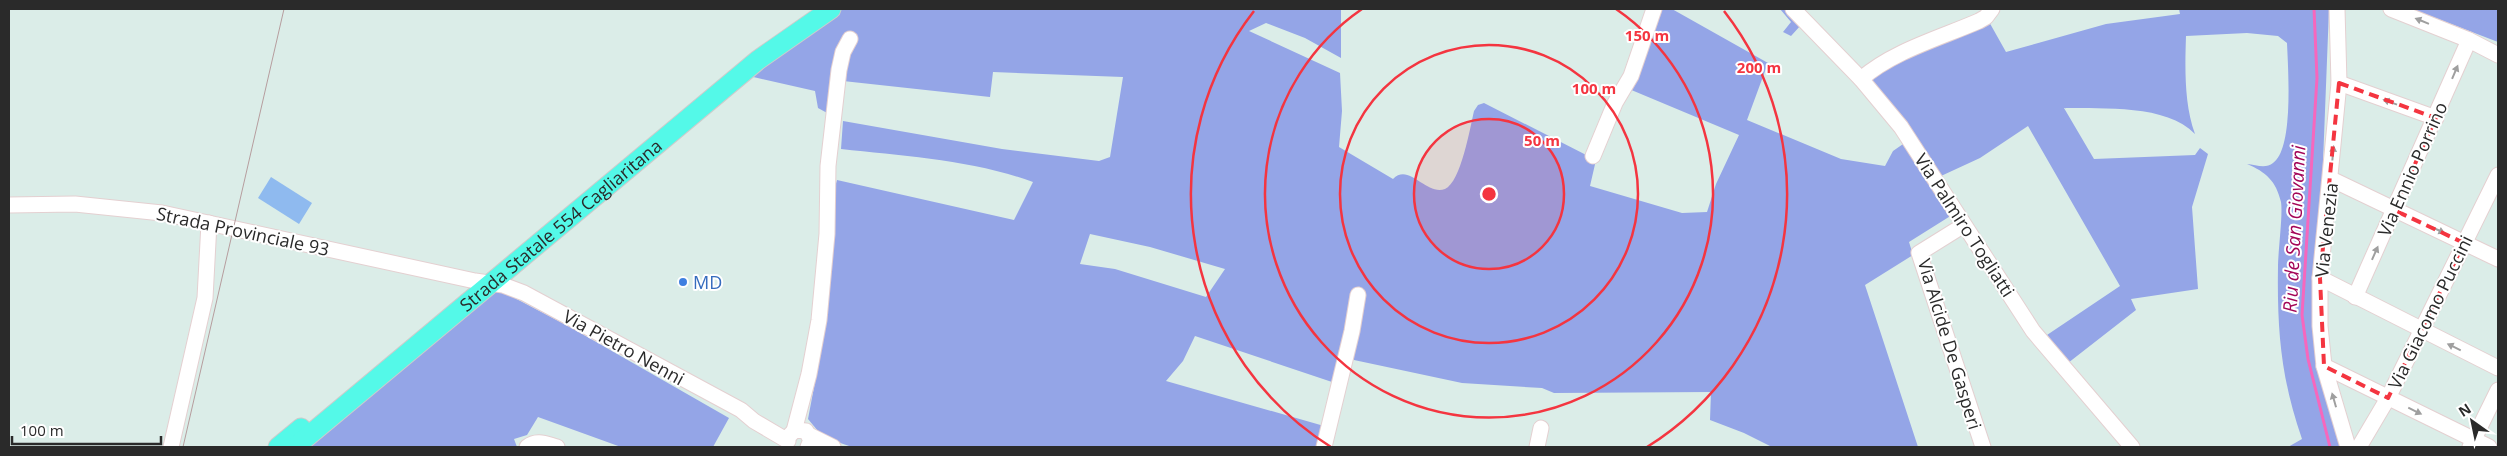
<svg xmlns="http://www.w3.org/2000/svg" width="2507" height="456" font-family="'Open Sans',sans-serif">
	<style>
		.green { fill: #94a5e7; fill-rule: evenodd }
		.pitch { fill: #8fbaef }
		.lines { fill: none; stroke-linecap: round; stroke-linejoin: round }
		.stream { stroke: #f667bd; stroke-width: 3 }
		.minor-casing { stroke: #e4d0d1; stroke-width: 17 }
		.major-casing { stroke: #ccc; stroke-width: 21 }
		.minor { stroke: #fff; stroke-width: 15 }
		.major { stroke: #54f9e8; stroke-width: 19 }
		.tram { stroke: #b69d9e; stroke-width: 1 }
		.oneway { fill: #9f9f9f }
		.marked { fill: none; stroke: #f43540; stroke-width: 4; stroke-dasharray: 10 6; stroke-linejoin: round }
		.ring { fill: none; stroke: #f43540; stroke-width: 2.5 }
		.shop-dot { fill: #3f7fe0; stroke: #fff; stroke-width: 2 }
		.labels { text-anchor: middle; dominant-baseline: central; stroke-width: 4; stroke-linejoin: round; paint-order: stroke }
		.street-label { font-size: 18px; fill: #2a2a2a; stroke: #fff }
		.shop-label { font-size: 18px; fill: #366cbe; stroke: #fff; text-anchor: start }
		.water-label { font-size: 19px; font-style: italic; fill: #a30558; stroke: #fff }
		.centre { fill: #f43540; stroke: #fff; stroke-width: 2.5 }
		.ring-label { font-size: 15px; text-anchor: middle; font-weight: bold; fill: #f43540; stroke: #fff; stroke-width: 4; stroke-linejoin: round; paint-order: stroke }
	</style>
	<rect width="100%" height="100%" fill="#dbede8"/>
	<!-- green -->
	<g class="green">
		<path d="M842,9H1341V58L1305,38L1266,23L1249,31L1340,73L1342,111L1339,147L1393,179C1409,162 1426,196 1445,189C1461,182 1470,128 1474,111L1478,105L1484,103L1596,160L1590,186L1682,213L1707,212L1716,184L1739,135L1629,89L1658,9H1672L1768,63L1747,120L1841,159L1885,166L1893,151L1906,142L1952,215L1909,242L1913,255L1865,285L1918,447H1772L1744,433L1710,420L1711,392L1554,393L1542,388L1462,383L1354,360L1352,352L1332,382L1195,336L1183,361L1166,381L1324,426L1320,447H852L823,437L808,419L826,324L832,264L833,194L837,180L1014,220L1033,182C973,160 904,156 841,149L843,121L1002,149L1099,161L1110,157L1123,77L993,72L990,97L843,81L854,39L851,32L842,43L829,114L818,108L815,91L749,76L825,18ZM1090,234L1150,247L1225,269L1206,297L1115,269L1080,264Z"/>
		<path d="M1780,9H1787L1801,25L1791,36L1783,32L1791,22Z"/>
		<path d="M2179,9H2329L2319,264L2312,319L2317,351L2347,447H2288L2302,439C2281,379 2277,330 2278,267C2278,251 2283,215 2281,202C2276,181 2266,172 2247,164C2256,165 2266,169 2273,163C2294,149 2288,68 2287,43L2278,36L2247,33L2186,36C2185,67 2184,104 2195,134C2166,104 2104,109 2064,108L2094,159L2195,155L2200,148L2208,154L2192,207L2198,289L2131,299L2136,310L2068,363L2047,335L2120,286L2028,126L1980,158L1941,176L1868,81L1869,76L1988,20L2006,52L2106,24L2180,14Z"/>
		<path d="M2412,9H2498V42Z"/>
		<path d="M495,290L507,294L570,327L729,418L713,447H621L538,417L527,435L514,439L517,447H303Z"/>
	</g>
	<!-- pitch -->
	<path class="pitch" d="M271,177L312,203L299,224L258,198Z"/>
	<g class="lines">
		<!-- stream -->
		<path class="stream" d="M2314,9L2317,78L2302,315L2308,359L2330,447"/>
		<defs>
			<g id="minor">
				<path d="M1793,9L1861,79L1901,127L2033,331L2132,447"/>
				<path d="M2337,9L2339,83L2320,278V326L2324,366L2348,447"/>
				<path d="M2391,9L2469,40L2498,55"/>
				<path d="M1861,79C1893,51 1940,38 1979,21L1986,17L1992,9"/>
				<path d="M2339,83L2436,118"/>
				<path d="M1593,156L1615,103L1631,76L1654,9"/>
				<path d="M2331,179L2498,259"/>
				<path d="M9,205L75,204L162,213L475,281L503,285L524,293L741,410L754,421L788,441"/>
				<path d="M1956,230L1919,253L1983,447"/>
				<path d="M2320,278L2498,368"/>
				<path d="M2355,297L2469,40"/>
				<path d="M2324,366L2489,447"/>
				<path d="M794,431L809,374L819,320L827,234L828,166L839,70L843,52L850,39"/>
				<path d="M809,435L833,447"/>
				<path d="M789,436L795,430L806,431L811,440L808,447"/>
				<path d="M171,447L205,298L209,223"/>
				<path d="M527,447C537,439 546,444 557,447"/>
				<path d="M1324,447L1352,331L1358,295"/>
				<path d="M1537,447L1541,428"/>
				<path d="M2359,447L2388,398L2498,175"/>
				<path d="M2470,447L2498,390"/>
			</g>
			<g id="major">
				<path d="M278,447L301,428"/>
				<path id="s1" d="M295,447L758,60L831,9"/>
			</g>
		</defs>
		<!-- minor casing -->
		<use href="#minor" class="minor-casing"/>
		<!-- major casing -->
		<use href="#major" class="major-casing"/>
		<!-- minor -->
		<use href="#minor" class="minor"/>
		<!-- major -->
		<use href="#major" class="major"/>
		<!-- tram -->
		<path class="tram" d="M183,447L284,9"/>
	</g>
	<!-- one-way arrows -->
	<defs><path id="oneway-solid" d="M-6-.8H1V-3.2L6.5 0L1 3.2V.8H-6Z" transform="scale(1.25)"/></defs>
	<g class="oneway">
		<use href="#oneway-solid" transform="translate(2422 21) rotate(-158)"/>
		<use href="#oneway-solid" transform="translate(2455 72) rotate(-67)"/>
		<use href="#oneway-solid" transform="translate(2390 102) rotate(-160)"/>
		<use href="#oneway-solid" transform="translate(2333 153) rotate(-85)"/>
		<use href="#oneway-solid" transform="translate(2438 230) rotate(25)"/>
		<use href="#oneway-solid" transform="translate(2375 253) rotate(-66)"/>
		<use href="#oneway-solid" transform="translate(2454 347) rotate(-154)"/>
		<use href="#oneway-solid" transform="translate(2334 400) rotate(-106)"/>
		<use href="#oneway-solid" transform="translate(2415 411) rotate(26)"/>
	</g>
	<!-- marked area -->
	<path class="marked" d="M2339,83L2436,118L2394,210L2464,243L2388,398L2324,366L2320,278Z"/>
	<!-- distance rings -->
	<circle cx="1489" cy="194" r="75" fill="#f43540" fill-opacity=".12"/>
	<g class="ring">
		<circle cx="1489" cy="194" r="75"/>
		<circle cx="1489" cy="194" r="149"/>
		<path d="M1616 9A224 224 0 1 1 1362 9"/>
		<path d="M1331 447A298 298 0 0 1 1254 11M1724 11A298 298 0 0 1 1647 447"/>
	</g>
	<!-- markers -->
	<circle class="shop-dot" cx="683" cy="282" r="5"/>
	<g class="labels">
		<!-- street labels -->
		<g class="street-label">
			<text transform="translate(2412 169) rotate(-66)">Via Ennio Porrino</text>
			<text stroke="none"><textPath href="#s1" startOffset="346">Strada Statale 554 Cagliaritana</textPath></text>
			<text transform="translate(1965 225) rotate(57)">Via Palmiro Togliatti</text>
			<text transform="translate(2326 230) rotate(-84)">Via Venezia</text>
			<text transform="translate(243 231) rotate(12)">Strada Provinciale 93</text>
			<text transform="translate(2430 312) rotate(-64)">Via Giacomo Puccini</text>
			<text transform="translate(1950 344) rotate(73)">Via Alcide De Gasperi</text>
			<text transform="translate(624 347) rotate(29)">Via Pietro Nenni</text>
		</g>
		<!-- shop labels -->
		<g class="shop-label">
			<text x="693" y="282">MD</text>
		</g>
		<!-- water labels -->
		<g class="water-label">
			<text transform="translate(2294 229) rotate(-87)">Riu de San Giovanni</text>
		</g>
	</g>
	<circle cx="1489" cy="194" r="8" class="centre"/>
	<g class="ring-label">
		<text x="1647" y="41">150 m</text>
		<text x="1759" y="73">200 m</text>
		<text x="1594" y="94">100 m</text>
		<text x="1542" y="146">50 m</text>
	</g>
	<!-- border -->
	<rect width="2507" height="456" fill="none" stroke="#2a2a2a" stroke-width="20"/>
	<!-- north arrow -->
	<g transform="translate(2472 421) rotate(327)" stroke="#ffffff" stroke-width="4" paint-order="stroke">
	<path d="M0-4L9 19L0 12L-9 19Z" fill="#2a2a2a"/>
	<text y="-8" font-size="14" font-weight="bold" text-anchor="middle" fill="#2a2a2a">N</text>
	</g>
	<!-- scale -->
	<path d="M12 436v8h149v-8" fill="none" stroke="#2a2a2a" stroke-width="2.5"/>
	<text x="20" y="436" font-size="15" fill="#2a2a2a" stroke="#ffffff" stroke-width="4" paint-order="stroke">100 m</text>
</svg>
